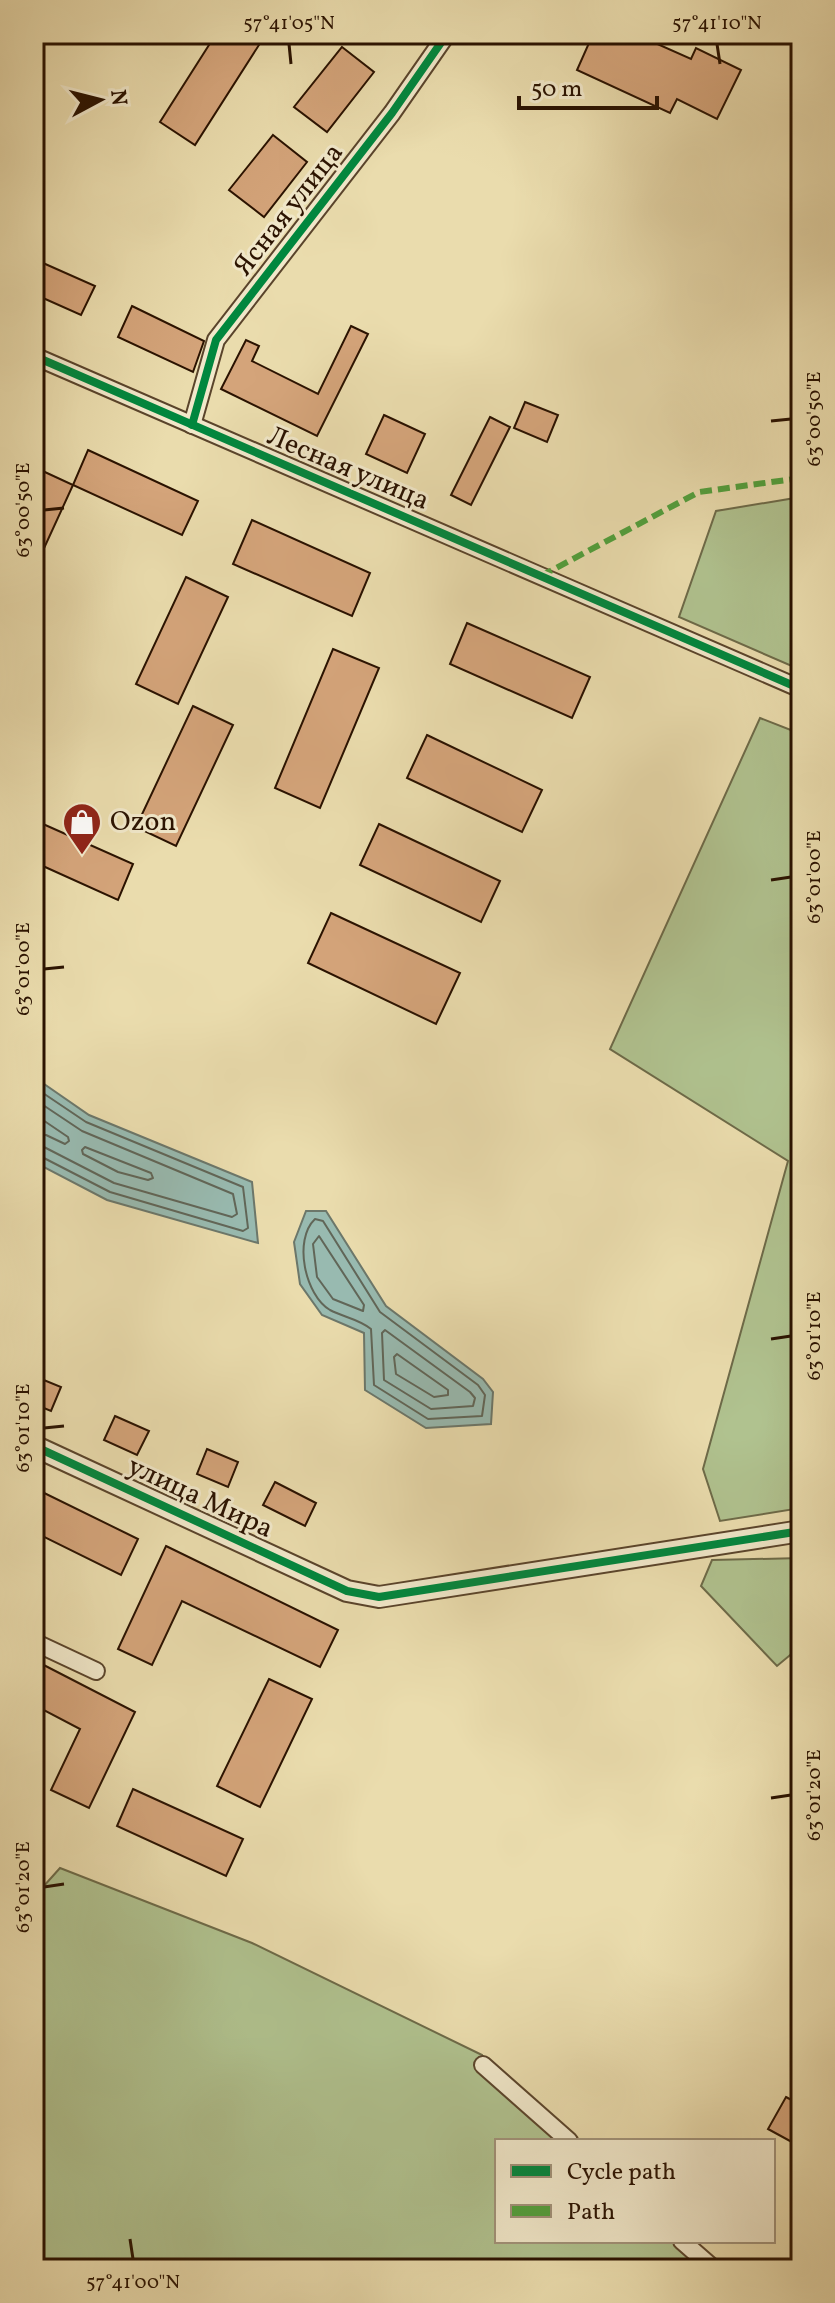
<svg xmlns="http://www.w3.org/2000/svg" width="835" height="2303" font-family="Vollkorn,serif">
	<style>
		.green { fill: #b0c28f; stroke: #6d6a48; stroke-width: 2 }
		.water { fill: #98bab0; stroke: #6c776a; stroke-width: 2 }
		.lines { fill: none; stroke-linecap: round; stroke-linejoin: round }
		.shore { stroke: #616658; stroke-width: 2 }
		.building { fill: #d4a47a; stroke: #2a1200; stroke-width: 2 }
		.minor-casing { stroke: #5a442b; stroke-width: 20 }
		.tertiary-casing { stroke: #5a442b; stroke-width: 24 }
		.minor { stroke: #f1e8ca; stroke-width: 16 }
		.tertiary { stroke: #f1e8ca; stroke-width: 20 }
		.quiet { stroke: #51a03c; stroke-width: 6; stroke-dasharray: 12 6; stroke-linecap: butt }
		.cycleway-casing { stroke: #f1e8ca; stroke-width: 13 }
		.cycleway { stroke: #00873e; stroke-width: 8 }
		.ticks { fill: none; stroke: #2a1200; stroke-width: 3 }
		.labels { text-anchor: middle; dominant-baseline: central; stroke-width: 6; stroke-linejoin: round; paint-order: stroke }
		.street-label { font-size: 28px; fill: #2a1200; stroke: #f1e8ca }
		.poi-label { font-size: 28px; fill: #2a1200; stroke: #f1e8ca; text-anchor: start }
		.neatline { fill: none; stroke: #2a1200; stroke-width: 3 }
		.ticks-label { font-size: 20px; text-anchor: middle; fill: #2a1200 }
	</style>
	<rect width="100%" height="100%" fill="#eadcad"/>
	<filter id="stains"><feTurbulence type="fractalNoise" baseFrequency=".0025" numOctaves="4"/><feColorMatrix values="0 0 0 0 .2 0 0 0 0 .09 0 0 0 0 .02 0 0 0 .5 -.17"/></filter>
	<radialGradient id="worn" r=".72"><stop offset=".6" stop-color="#630" stop-opacity="0"/><stop offset="1" stop-color="#630" stop-opacity=".3"/></radialGradient>
	<!-- green -->
	<g class="green">
		<path d="M801,497V670L679,617L716,511Z"/>
		<path d="M760,718L801,734V1508L720,1521L703,1469L788,1161L610,1049Z"/>
		<path d="M801,1558V1646L777,1666L701,1586L712,1560Z"/>
		<path d="M60,1868L252,1943L482,2055L483,2065L569,2141H497V2241H682L714,2269H34V1897Z"/>
	</g>
	<!-- water -->
	<g class="water">
		<path d="M34,1077L89,1115L252,1182L258,1243L107,1200L34,1162Z"/>
		<path d="M306,1211H326L386,1306L483,1379L493,1392L491,1424L426,1428L365,1390L364,1333L322,1315L300,1284L294,1242Z"/>
	</g>
	<g class="lines">
		<!-- shore -->
		<g class="shore">
			<path d="M34,1087L86,1122L243,1187L248,1228L243,1231L110,1192L40,1156H34"/>
			<path d="M34,1099L82,1131L233,1194L237,1214L232,1217L114,1183L44,1147L34,1146"/>
			<path d="M34,1114L68,1137L69,1141L65,1144L46,1135L34,1134"/>
			<path d="M85,1147L151,1173L153,1178L148,1180L118,1172L83,1154L82,1150Z"/>
			<path d="M315,1219L323,1221L380,1312L478,1385L485,1395L482,1416L428,1419L374,1385L371,1329C359,1319 343,1317 330,1310C305,1295 293,1240 315,1219Z"/>
			<path d="M319,1236L364,1305L363,1311L333,1299L317,1277L313,1244Z"/>
			<path d="M385,1330L470,1392L475,1398L473,1406L431,1409L384,1380L382,1333Z"/>
			<path d="M397,1354L448,1390V1395L434,1397L396,1374L394,1357Z"/>
		</g>
	</g>
	<!-- building -->
	<g class="building">
		<path d="M216,34H266L195,145L160,122Z"/>
		<path d="M593,34H635L691,59L696,48L741,70L717,119L677,99L670,113L577,70Z"/>
		<path d="M342,47L374,72L327,132L294,107Z"/>
		<path d="M273,135L307,162L264,217L229,190Z"/>
		<path d="M34,259L95,286L81,315L34,294Z"/>
		<path d="M132,306L204,341L193,372L118,337Z"/>
		<path d="M351,326L368,334L317,436L221,389L246,340L259,346L252,361L318,394Z"/>
		<path d="M525,402L558,415L547,442L514,428Z"/>
		<path d="M384,415L425,434L407,473L366,454Z"/>
		<path d="M490,417L510,427L471,505L451,495Z"/>
		<path d="M88,450L198,501L182,535L73,485Z"/>
		<path d="M34,467L73,485L34,570Z"/>
		<path d="M252,520L370,573L352,616L233,564Z"/>
		<path d="M186,577L228,597L178,704L136,684Z"/>
		<path d="M467,623L590,677L572,718L450,664Z"/>
		<path d="M333,649L379,668L320,808L275,788Z"/>
		<path d="M193,706L233,725L176,846L136,827Z"/>
		<path d="M427,735L542,790L522,832L407,778Z"/>
		<path d="M34,820L133,864L118,900L34,862Z"/>
		<path d="M379,824L500,881L481,922L360,865Z"/>
		<path d="M331,913L460,973L436,1024L308,963Z"/>
		<path d="M34,1376L61,1387L51,1411L34,1404Z"/>
		<path d="M115,1416L149,1431L137,1455L104,1440Z"/>
		<path d="M207,1449L238,1462L228,1487L197,1474Z"/>
		<path d="M275,1482L316,1503L305,1526L263,1505Z"/>
		<path d="M34,1488L138,1539L121,1575L34,1532Z"/>
		<path d="M166,1546L338,1630L320,1667L182,1601L152,1665L118,1649Z"/>
		<path d="M34,1660L135,1712L89,1808L51,1790L80,1729L34,1705Z"/>
		<path d="M269,1679L312,1699L260,1807L217,1786Z"/>
		<path d="M133,1789L243,1839L226,1876L117,1826Z"/>
		<path d="M786,2097L801,2105V2147L768,2129Z"/>
	</g>
	<g class="lines">
		<defs>
			<g id="minor">
				<path d="M34,356L801,689"/>
				<path d="M192,425L216,340L392,113L447,34"/>
				<path d="M34,1642L96,1671"/>
				<path d="M483,2065L569,2141"/>
				<path d="M682,2241L714,2269"/>
			</g>
			<path id="tertiary" d="M34,1446L347,1591L379,1597L801,1531"/>
		</defs>
		<!-- minor casing -->
		<use href="#minor" class="minor-casing"/>
		<!-- tertiary casing -->
		<use href="#tertiary" class="tertiary-casing"/>
		<!-- minor -->
		<use href="#minor" class="minor"/>
		<!-- tertiary -->
		<use href="#tertiary" class="tertiary"/>
		<!-- quiet -->
		<g class="quiet">
			<path d="M541,576L699,492L801,478"/>
			<path d="M782,2269L801,2245"/>
		</g>
		<defs>
			<g id="cycleway">
				<path d="M34,356L801,689"/>
				<path d="M192,425L216,340L392,113L447,34"/>
				<path d="M34,1446L347,1591L379,1597L801,1531"/>
			</g>
		</defs>
		<!-- cycleway casing -->
		<use href="#cycleway" class="cycleway-casing"/>
		<!-- cycleway -->
		<use href="#cycleway" class="cycleway"/>
	</g>
	<!-- ticks -->
	<path class="ticks" d="M289,44L291,64M717,44L720,64M771,421L791,419M44,510L64,508M771,880L791,877M44,969L64,967M771,1339L791,1336M44,1428L64,1426M771,1798L791,1795M44,1887L64,1884M130,2239L133,2259"/>
	<!-- icons -->
	<defs>
		<symbol id="shop-pin" viewBox="-11 -11 22 30"><path d="M0 17L-7.5 6A9.5 9.5 0 1 1 7.5 6Z" fill="#8f2418" stroke="#f1e8ca"/><path d="M-5-2.5h2.3a2.7 3.5 0 0 1 5.4 0H5L5.5 6h-11ZM-1.5-2.5h3a1.5 2.3 0 0 0-3 0Z" fill="#fff"/></symbol>
	</defs>
	<g fill-rule="evenodd">
		<use href="#shop-pin" x="60" y="800" width="44" height="60"/>
	</g>
	<g class="labels">
		<!-- street labels -->
		<g class="street-label">
			<text transform="translate(289 210) rotate(-52)">Ясная улица</text>
			<text transform="translate(348 469) rotate(23)">Лесная улица</text>
			<text transform="translate(200 1498) rotate(25)">улица Мира</text>
		</g>
		<!-- poi labels -->
		<g class="poi-label">
			<text x="110" y="822">Ozon</text>
		</g>
	</g>
	<!-- margin -->
	<rect width="835" height="2303" fill="none" stroke="#eadcad" stroke-width="88"/>
	<!-- legend -->
	<rect x="495" y="2139" width="280" height="104" fill="#f1e8ca" stroke="#a19279" stroke-width="2"/>
	<rect x="511" y="2165" width="40" height="12" fill="#00873e" stroke="#a19279" stroke-width="2"/>
	<text x="567" y="2179" font-size="24" fill="#2a1200">Cycle path</text>
	<rect x="511" y="2205" width="40" height="12" fill="#51a03c" stroke="#a19279" stroke-width="2"/>
	<text x="567" y="2219" font-size="24" fill="#2a1200">Path</text>
	<!-- north arrow -->
	<g transform="translate(100 100) rotate(83)" stroke="#f1e8ca" stroke-width="6" paint-order="stroke">
	<path d="M0-6L14 30L0 20L-14 30Z" fill="#2a1200"/>
	<text y="-12" font-size="22" font-weight="bold" text-anchor="middle" fill="#2a1200">N</text>
	</g>
	<!-- scale -->
	<path d="M519 96v12h138v-12" fill="none" stroke="#2a1200" stroke-width="4"/>
	<text x="531" y="96" font-size="24" fill="#2a1200" stroke="#f1e8ca" stroke-width="6" paint-order="stroke">50 m</text>
	<rect x="44" y="44" width="747" height="2215" class="neatline"/>
	<g class="ticks-label">
		<text x="289" y="29">57°41'05"N</text>
		<text x="717" y="29">57°41'10"N</text>
		<text transform="translate(813 419) rotate(-90)" y="7">63°00'50"E</text>
		<text transform="translate(22 510) rotate(-90)" y="7">63°00'50"E</text>
		<text transform="translate(813 877) rotate(-90)" y="7">63°01'00"E</text>
		<text transform="translate(22 969) rotate(-90)" y="7">63°01'00"E</text>
		<text transform="translate(813 1336) rotate(-90)" y="7">63°01'10"E</text>
		<text transform="translate(22 1428) rotate(-90)" y="7">63°01'10"E</text>
		<text transform="translate(813 1795) rotate(-90)" y="7">63°01'20"E</text>
		<text transform="translate(22 1887) rotate(-90)" y="7">63°01'20"E</text>
		<text x="133" y="2288">57°41'00"N</text>
	</g>
	<rect width="100%" height="100%" filter="url(#stains)"/>
	<rect width="100%" height="100%" fill="url(#worn)"/>
</svg>
